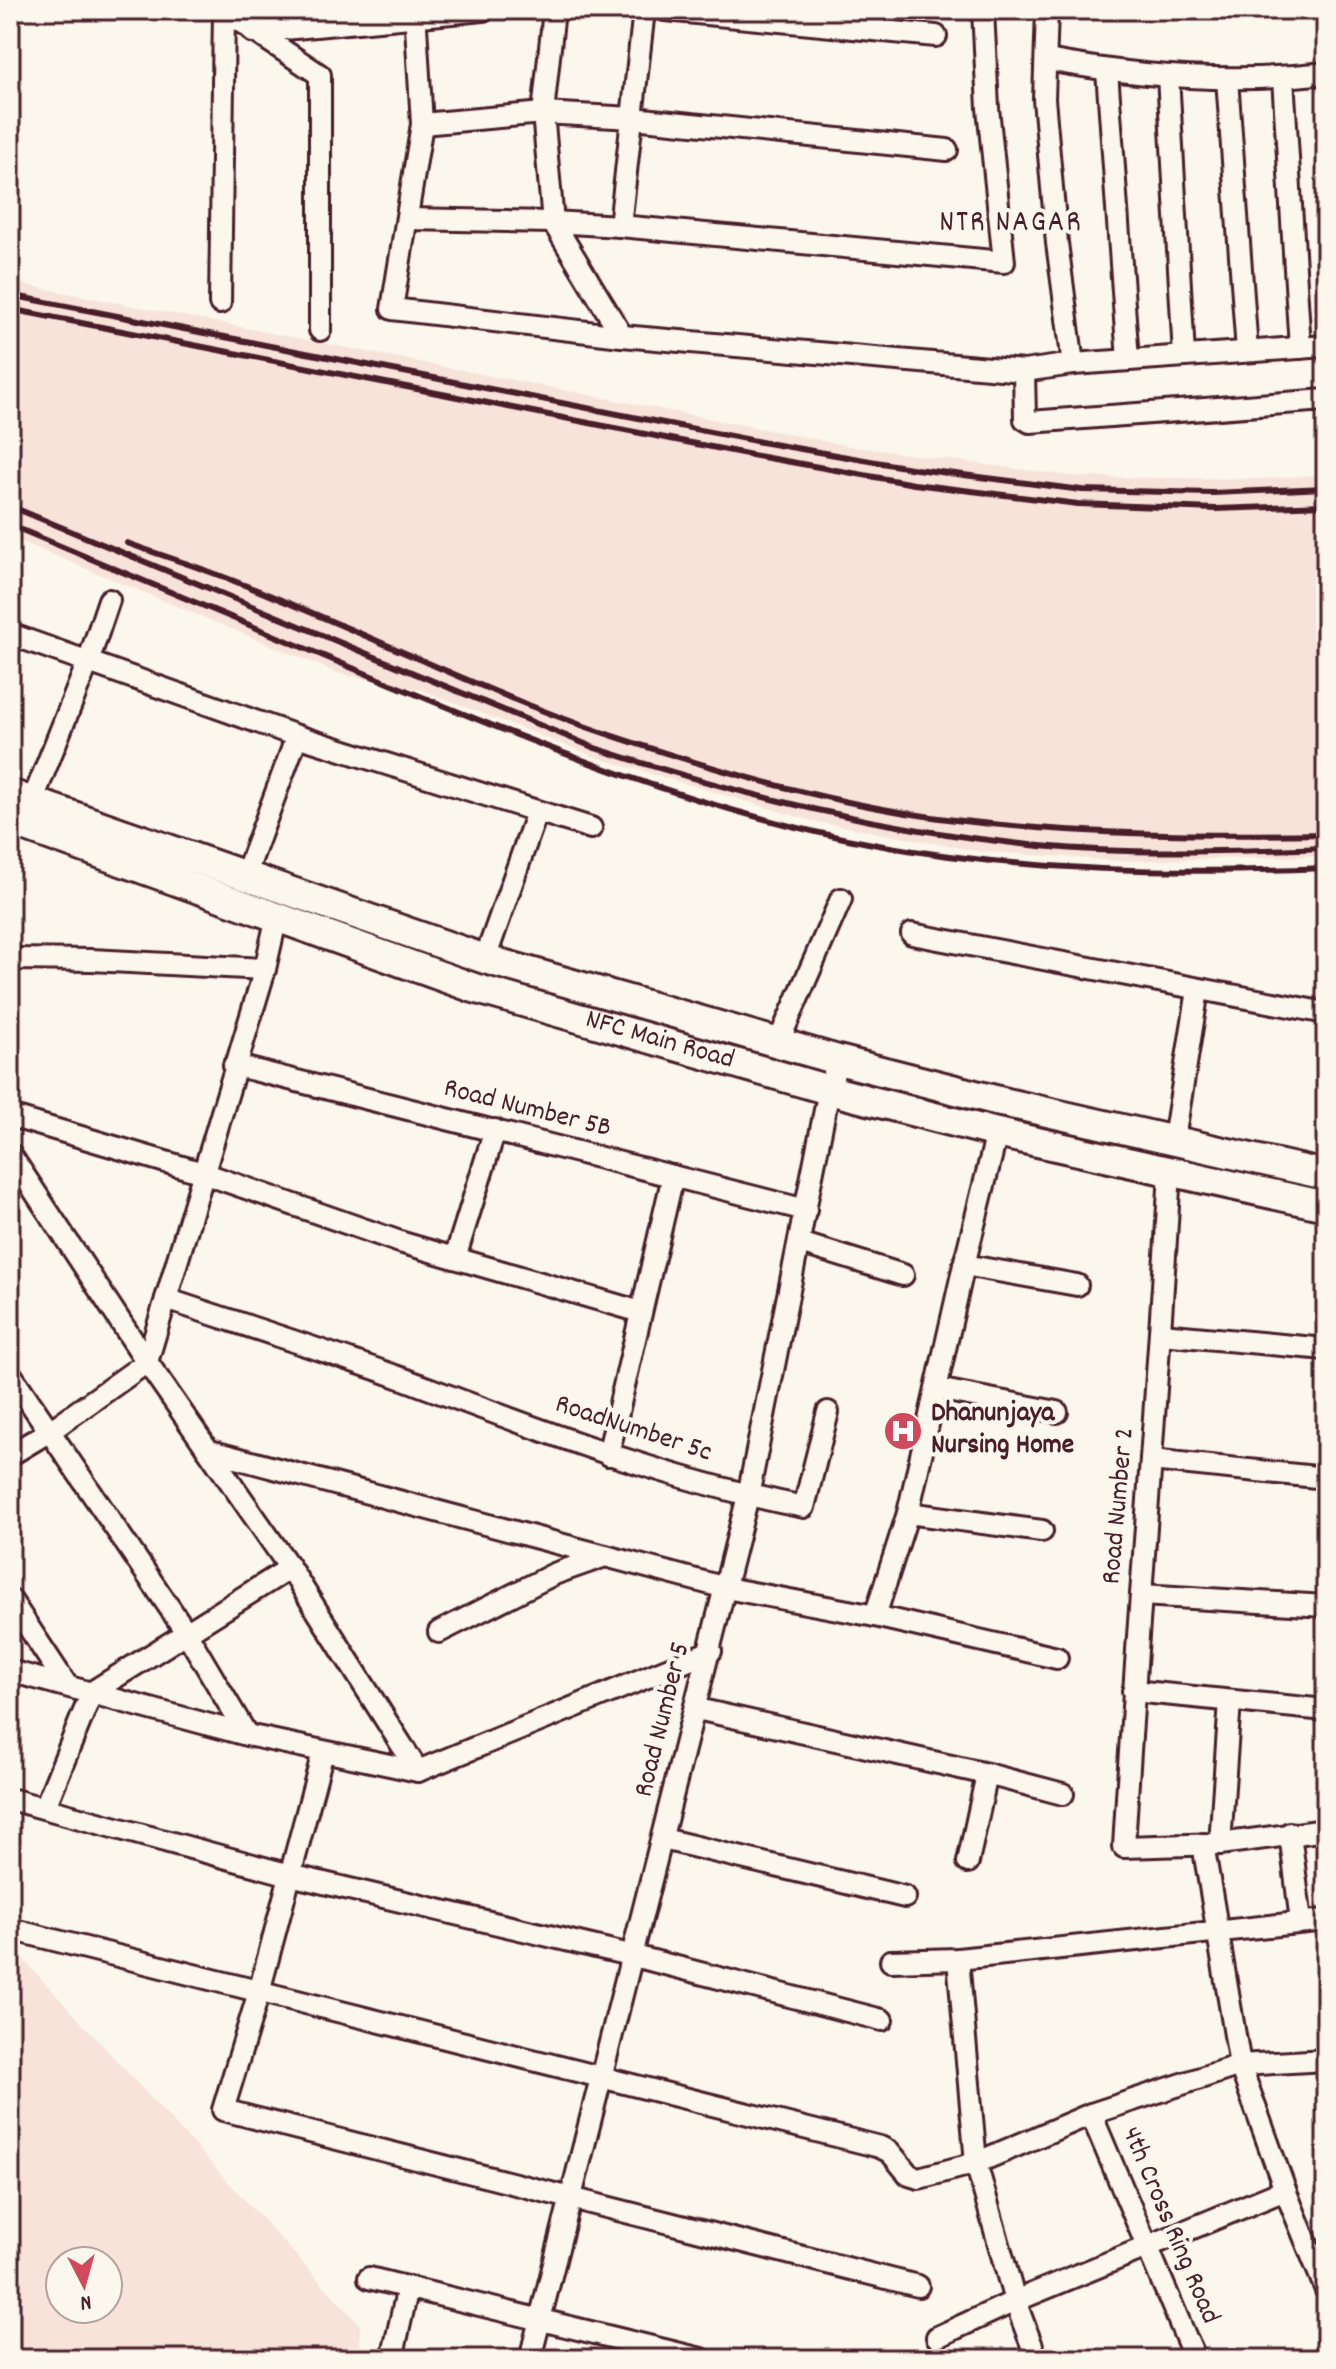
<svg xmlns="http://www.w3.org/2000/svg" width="1336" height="2369" font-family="Dekko,sans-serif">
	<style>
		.built { fill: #f7e3d9; fill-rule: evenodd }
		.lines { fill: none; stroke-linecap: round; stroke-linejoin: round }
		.street-casing { stroke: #4a1f2b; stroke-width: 26 }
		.secondary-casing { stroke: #4a1f2b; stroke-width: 34 }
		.street { stroke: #fbf7ec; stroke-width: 20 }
		.secondary { stroke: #fbf7ec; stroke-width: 28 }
		.rail { stroke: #4a1f2b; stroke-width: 6 }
		.labels { text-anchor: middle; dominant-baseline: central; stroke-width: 8; stroke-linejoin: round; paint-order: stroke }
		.street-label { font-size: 28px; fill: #4a1f2b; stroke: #fbf7ec }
		.poi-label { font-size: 28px; font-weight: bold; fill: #4a1f2b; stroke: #fbf7ec; text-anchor: start }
		.neighbourhood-label { font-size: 30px; letter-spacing: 2px; fill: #4a1f2b; stroke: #fbf7ec }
	</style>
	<rect width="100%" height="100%" fill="#fbf7ec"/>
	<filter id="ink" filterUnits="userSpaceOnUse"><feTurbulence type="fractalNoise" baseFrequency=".0125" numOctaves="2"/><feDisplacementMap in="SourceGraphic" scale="16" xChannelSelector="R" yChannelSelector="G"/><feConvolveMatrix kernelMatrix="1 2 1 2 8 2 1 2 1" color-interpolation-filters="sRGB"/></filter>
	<g filter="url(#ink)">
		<!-- built -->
		<g class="built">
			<path d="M10,282L855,447L1078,477L1263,479L1326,474V856L1122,861L978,851L813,821L601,759L419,689L340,674L10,537Z"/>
			<path d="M10,1945L360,2325V2359H10ZM60,2261H108V2309H60Z"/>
		</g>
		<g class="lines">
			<defs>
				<g id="street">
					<path d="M223,10L320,75V330"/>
					<path d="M415,10L422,124L392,309L622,336L1024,371L1073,364L1326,346"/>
					<path d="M554,10L543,113L553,222L622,336"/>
					<path d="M665,10L936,36"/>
					<path d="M1047,10L1044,99L1057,243L1073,364"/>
					<path d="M253,32L483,10"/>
					<path d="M1047,60C1139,77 1233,84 1326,73"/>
					<path d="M1107,71L1128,360"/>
					<path d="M1168,76L1184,356"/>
					<path d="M1283,78L1300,348"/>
					<path d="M1227,79L1247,351"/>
					<path d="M422,124L543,113L633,118L947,150"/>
					<path d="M407,219L553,222L620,226L1004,262L988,108L983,10"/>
					<path d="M620,226L644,10"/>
					<path d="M220,303L224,12"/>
					<path d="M1024,371L1025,419L1030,422L1326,400"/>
					<path d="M10,634L297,736L591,828"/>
					<path d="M32,802L88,662L109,600"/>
					<path d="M245,876L297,736"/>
					<path d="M912,934L1326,1013"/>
					<path d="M10,959L91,960L265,969"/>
					<path d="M485,959L537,812"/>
					<path d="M778,1043L841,899"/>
					<path d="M234,1065L806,1210"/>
					<path d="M10,1116L203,1173L403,1243L641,1312"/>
					<path d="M1174,1139L1198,990"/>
					<path d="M10,1154L147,1362L290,1568L418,1771"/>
					<path d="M1170,1170C1158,1396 1137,1621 1124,1847L1220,1844L1326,1830"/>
					<path d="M800,1243L903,1275"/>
					<path d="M455,1258L495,1130"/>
					<path d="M964,1265L1077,1285"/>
					<path d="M166,1299C244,1325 323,1350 401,1378C533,1427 665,1480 804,1507L828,1412"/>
					<path d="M1161,1334L1326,1349"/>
					<path d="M10,1373L186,1632L247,1735"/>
					<path d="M937,1389L1057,1412"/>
					<path d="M210,1451L726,1588L875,1616L1057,1658"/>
					<path d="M10,1455L50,1431L147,1362L265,969L277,916"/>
					<path d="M608,1455L673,1176"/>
					<path d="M1151,1460L1326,1478"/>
					<path d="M908,1513L1042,1531"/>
					<path d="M1141,1595L1326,1606"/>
					<path d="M10,1599L66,1684"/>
					<path d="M875,1616L908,1513L964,1265L997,1133"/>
					<path d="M439,1632L554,1574L605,1556"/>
					<path d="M10,1671L247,1735L418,1771L711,1651"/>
					<path d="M1133,1691L1326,1710"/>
					<path d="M697,1709L987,1774L1063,1794"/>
					<path d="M323,1752L259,1992L223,2110L918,2286"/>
					<path d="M10,1799L290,1875L634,1956L882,2020"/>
					<path d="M45,1807L92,1692L290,1568"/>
					<path d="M1290,1833L1301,1922"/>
					<path d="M663,1839L905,1897"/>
					<path d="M1203,1844L1240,2065L1285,2190L1326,2290"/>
					<path d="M1220,1844L1230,1701"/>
					<path d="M968,1862L987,1774"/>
					<path d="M10,1929L880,2147L890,2152L909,2175L919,2178L976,2163L1091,2114L1240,2065L1326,2060"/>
					<path d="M958,1959L976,2163L1015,2301L1037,2359"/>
					<path d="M891,1961L958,1959L1326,1920"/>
					<path d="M1091,2114L1195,2359"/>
					<path d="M369,2278L701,2359"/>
					<path d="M937,2337L1015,2301L1285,2190"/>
					<path d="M392,2359L408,2287"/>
					<path d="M530,2359L748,1496L829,1090L838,1060"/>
					<path d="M1322,2359L1326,2357"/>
				</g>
				<g id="secondary">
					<path d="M10,794L485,959L838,1060L1007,1103L1326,1175"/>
					<path id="s1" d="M10,821L474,988L829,1090L997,1133L1326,1206"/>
				</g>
			</defs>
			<!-- street casing -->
			<use href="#street" class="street-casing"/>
			<!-- secondary casing -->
			<use href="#secondary" class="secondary-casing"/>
			<!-- street -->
			<use href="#street" class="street"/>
			<!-- secondary -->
			<use href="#secondary" class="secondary"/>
			<!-- rail -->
			<g class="rail">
				<path d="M10,295L761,442L916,469L1082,490L1213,493L1326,488"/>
				<path d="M10,309L757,456L914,484L1078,504L1216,509L1326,505"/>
				<path d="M10,506L595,748C742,796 886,831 1040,846C1135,855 1231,851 1326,848"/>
				<path d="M10,525C131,576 253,626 374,677C538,745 703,813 878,845C1027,872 1176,874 1326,868"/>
				<path d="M127,543C163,556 199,567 234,581C358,629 478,690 604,733C720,772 841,807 963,821C1084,835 1204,836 1326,834"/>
			</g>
		</g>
	</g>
	<!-- icons -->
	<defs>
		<symbol id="hospital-disc" viewBox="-11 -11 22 22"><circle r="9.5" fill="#d1495b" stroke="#fbf7ec"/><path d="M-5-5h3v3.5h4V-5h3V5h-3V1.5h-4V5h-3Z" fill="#fff"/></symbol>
	</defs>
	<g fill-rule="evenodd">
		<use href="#hospital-disc" x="881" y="1409" width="44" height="44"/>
	</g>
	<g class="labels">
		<!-- street labels -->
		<g class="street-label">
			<text stroke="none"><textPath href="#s1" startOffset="686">NFC Main Road</textPath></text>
			<text transform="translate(527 1110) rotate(14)">Road Number 5B</text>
			<text transform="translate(633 1430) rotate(18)">RoadNumber 5c</text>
			<text transform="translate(1120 1506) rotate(-85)">Road Number 2</text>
			<text transform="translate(664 1720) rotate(-76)">Road Number 5</text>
			<text transform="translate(1169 2226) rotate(67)">4th Cross Ring Road</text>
		</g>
		<!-- poi labels -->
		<g class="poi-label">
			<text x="931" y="1415">Dhanunjaya<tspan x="931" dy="32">Nursing Home</tspan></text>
		</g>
		<!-- neighbourhood labels -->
		<g class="neighbourhood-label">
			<text x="1011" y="224">NTR NAGAR</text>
		</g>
	</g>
	<!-- margin -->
	<rect width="1336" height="2369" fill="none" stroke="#fbf7ec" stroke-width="40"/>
	<rect x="20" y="20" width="1296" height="2329" fill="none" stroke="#4a1f2b" stroke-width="3" filter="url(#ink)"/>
	<!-- north arrow -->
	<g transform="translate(84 2285) rotate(174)"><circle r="38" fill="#fbf7ec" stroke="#b4a19f" stroke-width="2"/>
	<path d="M0-6L14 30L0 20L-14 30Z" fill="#d1495b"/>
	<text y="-12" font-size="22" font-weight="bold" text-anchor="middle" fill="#4a1f2b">N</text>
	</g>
</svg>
